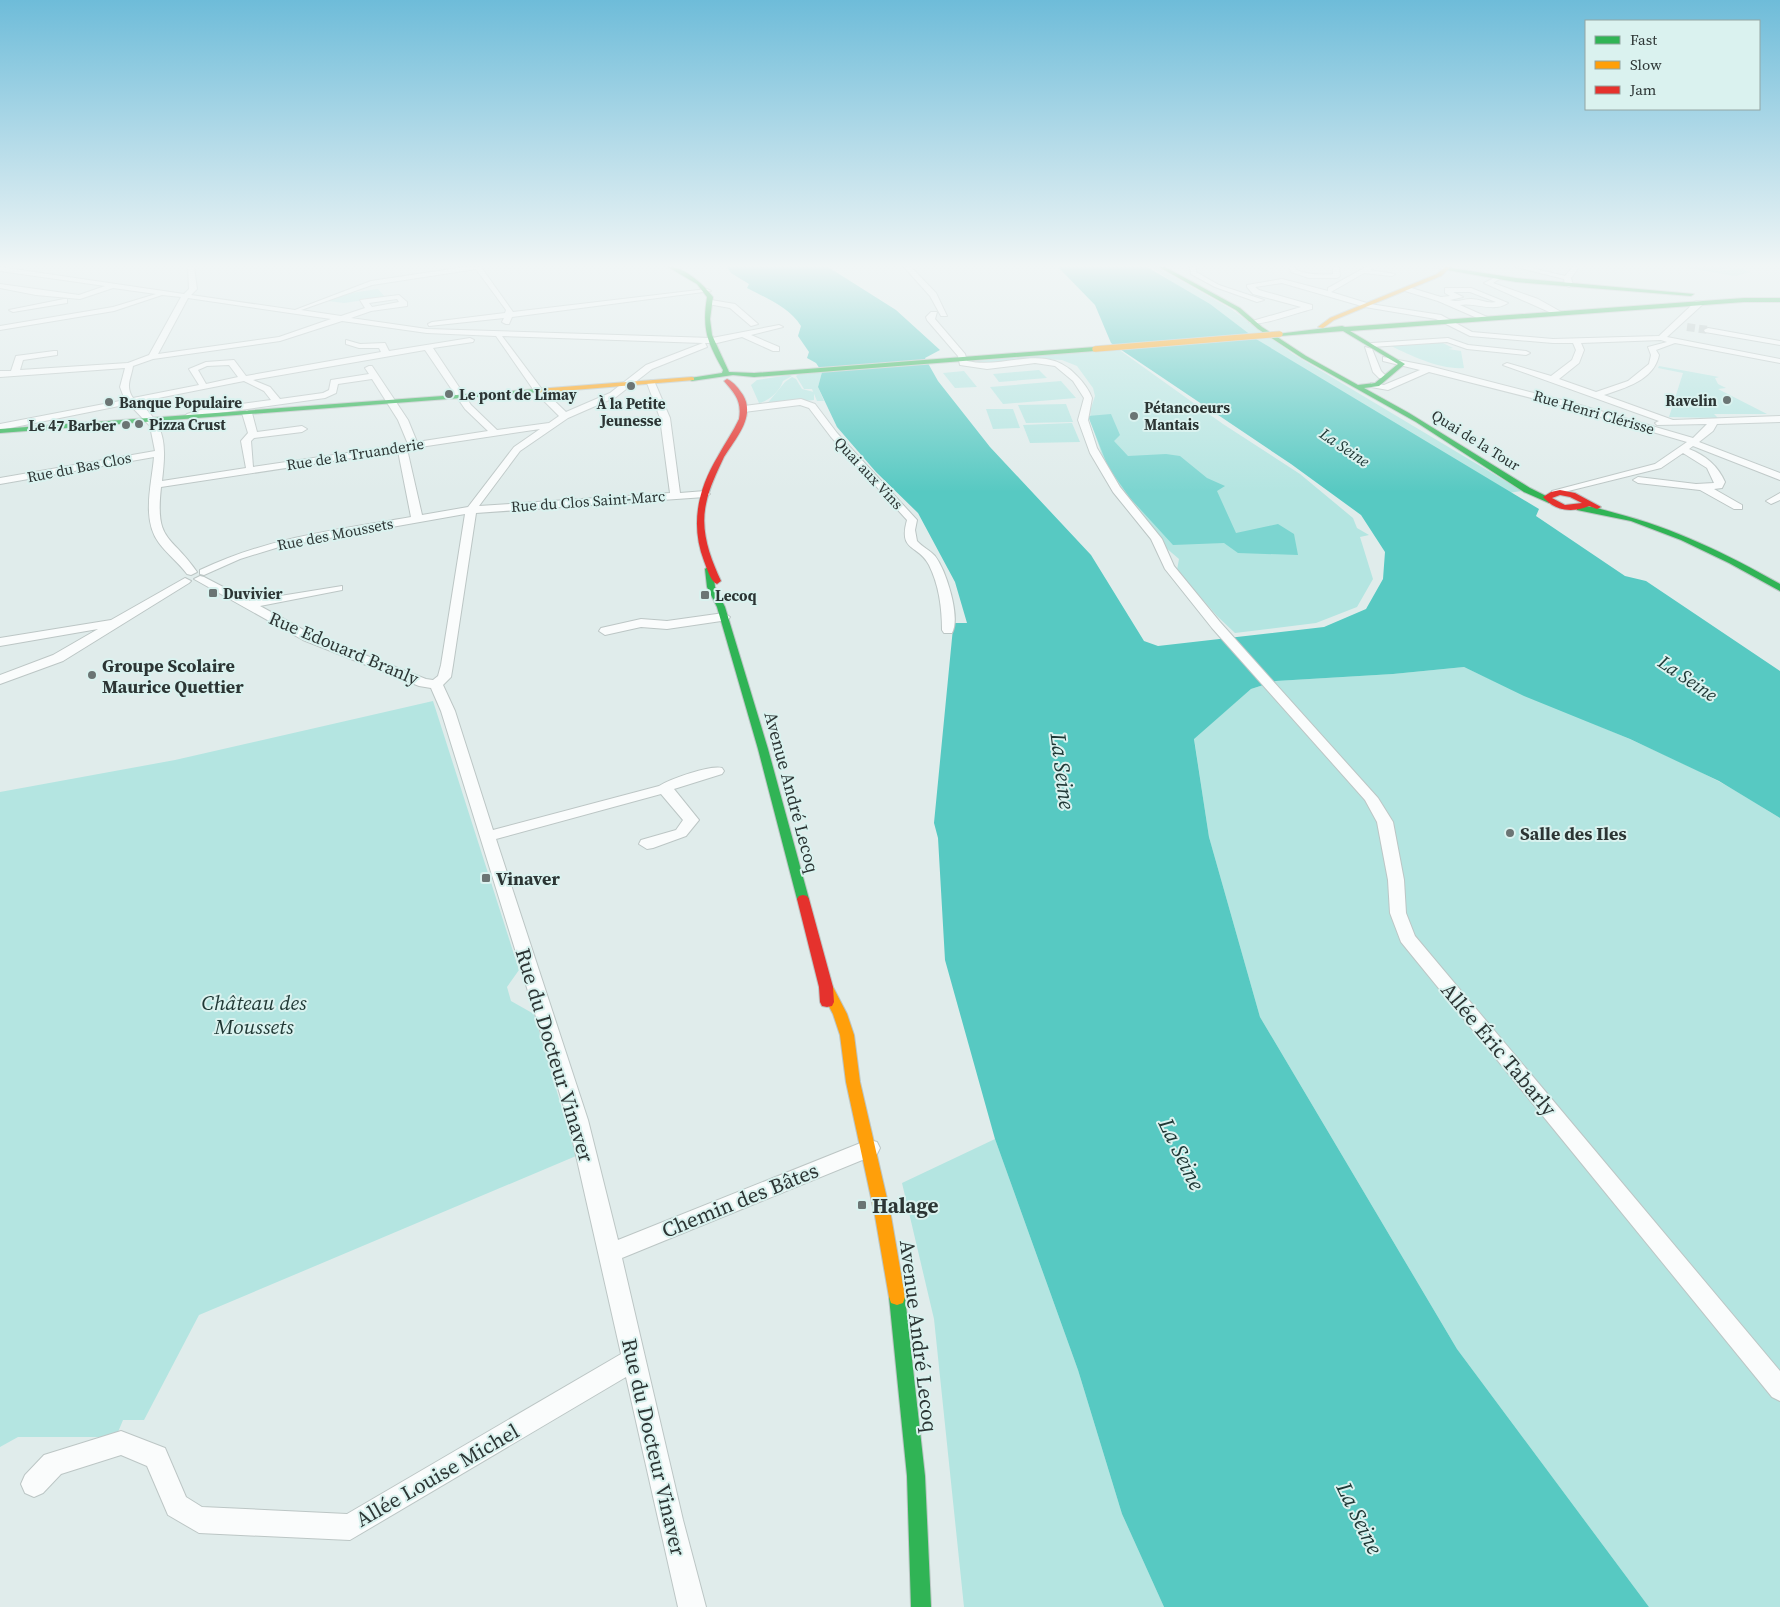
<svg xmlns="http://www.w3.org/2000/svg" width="1780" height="1607" font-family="'Source Serif 4',serif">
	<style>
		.green { fill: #b4e5e1 }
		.forest { fill: #7cd5d0 }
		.water { fill: #57c9c2 }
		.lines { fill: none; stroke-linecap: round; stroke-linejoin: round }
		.street-tunnel { stroke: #bcc7c6; stroke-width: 8; stroke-dasharray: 8 4; stroke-linecap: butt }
		.street-casing { stroke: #bcc6c5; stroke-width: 2 }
		.fast-casing { stroke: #bcc6c5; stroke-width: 2 }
		.slow-casing { stroke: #bcc6c5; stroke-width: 2 }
		.jam-casing { stroke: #bcc6c5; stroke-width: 2 }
		.street { fill: #fafcfc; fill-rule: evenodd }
		.fast { fill: #30b455; fill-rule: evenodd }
		.slow { fill: #ff9f0a; fill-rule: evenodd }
		.jam { fill: #e5322d; fill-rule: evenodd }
		.slow-bridge-casing { stroke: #bcc6c5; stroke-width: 7; stroke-linecap: butt }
		.slow-bridge { stroke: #ff9f0a; stroke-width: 5.5 }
		.poi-dot { fill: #6b7574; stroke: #daf2ef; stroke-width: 2 }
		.labels { text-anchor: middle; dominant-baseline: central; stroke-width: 4; stroke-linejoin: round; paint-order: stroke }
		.far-poi-label { font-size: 15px; font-weight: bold; fill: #2c3534; stroke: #daf2ef; text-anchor: start }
		.far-street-label { font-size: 15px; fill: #2c3534; stroke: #daf2ef }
		.far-water-label { font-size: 16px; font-style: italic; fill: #203836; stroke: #daf2ef }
		.street-label { font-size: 18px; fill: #2c3534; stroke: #daf2ef }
		.poi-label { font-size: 18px; font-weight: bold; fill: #2c3534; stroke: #daf2ef; text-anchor: start }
		.water-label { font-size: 19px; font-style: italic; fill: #203836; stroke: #daf2ef }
		.near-park-label { font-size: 21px; font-style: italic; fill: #1f3734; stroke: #daf2ef }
		.near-street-label { font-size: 21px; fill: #2c3534; stroke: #daf2ef }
		.near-poi-label { font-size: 21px; font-weight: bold; fill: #2c3534; stroke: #daf2ef; text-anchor: start }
		.near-water-label { font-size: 22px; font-style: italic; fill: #203836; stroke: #daf2ef }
	</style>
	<rect width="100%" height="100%" fill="#e0eceb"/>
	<!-- green -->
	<g class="green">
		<path d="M1151,267H1157L1231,309L1293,354L1522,491L1508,493L1263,345Z"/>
		<path d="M1682,267H1732L1714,271L1742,269L1751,272L1735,276Z"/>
		<path d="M378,289L385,297L344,303L328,301L351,293Z"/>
		<path d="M1441,342L1453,348L1448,349L1461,351L1464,368C1441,370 1412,356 1391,346Z"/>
		<path d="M1118,349L1223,424L1300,474L1353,518L1357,528L1369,535L1360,537L1373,579L1357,607L1316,623L1235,633L1217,616L1177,570L1179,559L1165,547L1149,522L1128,501L1106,467L1091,422L1090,411L1095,396L1093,388L1077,366L1062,360L1043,359L979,363L976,361Z"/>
		<path d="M1659,366L1719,377L1715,378L1718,384L1726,388L1718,389L1767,414H1714L1718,418L1669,417L1683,373L1658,368Z"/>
		<path d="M1039,370L1047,378L999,382L993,374Z"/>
		<path d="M964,371L977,387L955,388L943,373Z"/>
		<path d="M822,372L818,387L824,401H817L812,389H804L796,376L799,374Z"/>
		<path d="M789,375L792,376L783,381C780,391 769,401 759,403L751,385L757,380Z"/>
		<path d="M792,377L796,379L802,389L814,392V400L766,405L785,382Z"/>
		<path d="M1061,381L1076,398L1003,404L990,387Z"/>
		<path d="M1066,404L1073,422L1026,423L1018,405Z"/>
		<path d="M986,409H1013L1020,428L993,429Z"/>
		<path d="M1072,423L1080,442L1030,443L1023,425Z"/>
		<path d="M1464,667C1548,707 1636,738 1718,781C1739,792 1760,806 1780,818V1607H1649L1457,1349L1260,1017L1209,837L1194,738L1251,689L1276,681L1393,674Z"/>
		<path d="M433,701L519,970L507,987L511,1001L534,1014L576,1156L199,1315L144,1420H123L116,1437H18L0,1447V792L175,760Z"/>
		<path d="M995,1139L1078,1370L1122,1514L1164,1607H964L934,1319L902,1183Z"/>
	</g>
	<!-- forest -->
	<path class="forest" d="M1111,414L1120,435L1114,441L1128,456L1166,454L1180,456L1207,478L1225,486L1217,491L1236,533L1278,524L1294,534L1298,555L1238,553L1224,543L1173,545L1130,498L1108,467L1088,416Z"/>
	<!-- water -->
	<path class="water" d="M727,267H828L896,310L940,350L925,358L938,381L990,447L1091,555L1144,641L1158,646L1324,627L1366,609L1383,579L1385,552L1361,515L1291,464L1111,343L1095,305L1058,267H1147L1210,304L1256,339L1539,509L1536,516L1625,576L1646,581L1780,671V818L1719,781L1630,739L1524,696L1464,667L1393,674L1276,681L1251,689L1194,739L1209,837L1260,1017L1457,1349L1649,1607H1164L1122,1514L1078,1370L995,1139L945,960L938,838L934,823L953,628L951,623H967L955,582L918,513L876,472L837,427L818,387L822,372L816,363L807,358L809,352L798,336L801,326C789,307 766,298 747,288L749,284L731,273Z"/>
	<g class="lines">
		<!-- street-tunnel -->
		<path class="street-tunnel" d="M1687,327L1708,330"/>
		<defs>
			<g id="street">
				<path d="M0,267L184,294L189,289L188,267H194L197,289L191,295L295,310L371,281L465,267H481L513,312L707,289L711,291L512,317L509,324H506L502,322L504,318L429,326L428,324L432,322L505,313L506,310L476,269L372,285L301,310L341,316L365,308L360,300L399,295L407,302V306L371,311L351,318L427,329L712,338L779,325L783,327L751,335L779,347V351H773L742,337L717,343H705L707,347L652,369L616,397L568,418L520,451L479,506L670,493L660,418L647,383L651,380L655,383L670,418L680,493L705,491L710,494L705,497L476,513L453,665L451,677L443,685L455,711L493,830L659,786C671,779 709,765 722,768L724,771L722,774L674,789L699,820L686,836L653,848L647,849L639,844L641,840L676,830L683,820L661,794L496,839L588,1120L618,1240L863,1142L870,1140L877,1142L880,1148L877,1154L622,1258L683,1520L706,1607H678L626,1377L350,1540L199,1533L168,1515L147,1466L121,1455L61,1474L43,1493L34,1497L25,1493L21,1484L25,1475L44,1455L121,1431L165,1448L186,1497L202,1507L347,1514L621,1354L568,1120L441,711L431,688L419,686L303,640L194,579L200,576L204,577L250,601L342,586V590L260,606L311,634L426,679L433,680L438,676L441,665L465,514L279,547L240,559L204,575L200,574V570C269,537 337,530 411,517L398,451L161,487C155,543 170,533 197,572L191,575L187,574C179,563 167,554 159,543C141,519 152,483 154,457L0,484V478L155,451L150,426L129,404L0,430V424L125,400L120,387L125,368L0,377V371H11L16,356L54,351H57V355L23,360L20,370L128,363L149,355L181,297L162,295L114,311L0,330V326L113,307L156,294L113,288L80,299L36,295L0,288V284L79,295L105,286L0,271ZM188,298L331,319L279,337L158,354ZM397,299L399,302L372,307L369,303ZM342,321L427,333L496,336L535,392L559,416L549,423L497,430L471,405L433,348L473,342L474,340L470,338L389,351L385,343L360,344L346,340V344L359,348H379L381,352L246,376L234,360L206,362L189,369L199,385L133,398C125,386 131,379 133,366L153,359L280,341ZM502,336L703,343L646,365L610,393L566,412L541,388ZM425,350L465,409L488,431L417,442L408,420L372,366H369L365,368L369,374L331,380L329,390L323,393L280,399L270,387L253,380ZM229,365L238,377L206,384L198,370L207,366ZM372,379L398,420L408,444L253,467L251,441L254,438L302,432L307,429L302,426L257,432L252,413L247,410L242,413L248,433L241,441L246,468L162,481C166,446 167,426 138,402L244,381L264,391L271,400L204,409L187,414L185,416L190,419L205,415L325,398L336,393L338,384ZM540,429L514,447L468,507L422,515L407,449Z"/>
				<path d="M904,267H911L936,293L947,316H941L930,296Z"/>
				<path d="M1190,267H1196V272L1219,285L1264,300L1257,302L1215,287L1191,274Z"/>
				<path d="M1289,267H1295L1296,270C1308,275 1320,275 1333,274V267H1339L1340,276L1337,278H1309L1291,272Z"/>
				<path d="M1366,267H1373L1370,270L1395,274L1392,276L1364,273L1331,292L1370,304L1441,315L1472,332L1553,339L1659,336L1696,301H1702V305L1667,337L1780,359V363L1675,343L1656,350L1659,355C1654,380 1625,388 1604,395L1673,420L1780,416V422L1717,424L1713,431L1699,442L1780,473V480L1693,446L1689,449C1705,455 1718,466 1725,482L1722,488L1714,489L1742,505V509H1734L1700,490L1638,483L1633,480L1638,477L1696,484L1714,483L1707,468L1683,453L1661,468L1552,495V491L1655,464L1687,442L1567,407L1429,372L1388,390L1371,387V383L1384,385L1420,370L1383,361V357L1429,366L1573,403L1693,438L1707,424L1657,425L1655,423L1659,421L1503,365L1507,363L1551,376L1572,360L1576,350L1573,343H1553L1470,336L1436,319L1365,307L1282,283L1255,287L1259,290L1312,305V309C1298,312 1258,328 1249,322L1301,307L1253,294L1247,287V285L1282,279L1328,291V288ZM1661,340L1667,342L1648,347L1651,355L1649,364L1628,381L1596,392L1559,379L1579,363L1584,350L1581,343Z"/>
				<path d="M1433,267H1450V268L1447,270Z"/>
				<path d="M1516,267H1527L1565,276L1573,267H1579L1571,278L1573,285L1569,287L1565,285L1564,279Z"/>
				<path d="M1496,277L1501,278L1493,283L1538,299L1563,313L1556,315L1484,283Z"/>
				<path d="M1408,287L1441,297L1450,296L1445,293V288H1471L1508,303C1493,313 1476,302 1460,305L1487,317V321H1484L1438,301L1405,291ZM1453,292H1470L1496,302C1487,304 1480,299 1471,299C1463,299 1457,303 1450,300L1463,297Z"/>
				<path d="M64,299H67V303L13,312L9,310Z"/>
				<path d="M711,300L735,304L758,324L751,326L730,308L708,304L707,302Z"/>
				<path d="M931,312H937L935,319L965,354L967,361C1006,370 1045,341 1077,376C1083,382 1089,390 1092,398L1088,420L1097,448L1120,487L1162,539L1174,566L1220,622L1378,798L1393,822L1404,880L1406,913L1415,936L1780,1371V1401L1772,1397L1401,942L1390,913L1388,880L1377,822L1365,800L1212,628L1165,569L1151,539L1113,492L1090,453L1078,420L1084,398L1073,381L1055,366L1035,363L987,369L960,365L958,356L927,320L926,317Z"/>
				<path d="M1708,328L1780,341V345L1705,332L1704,330Z"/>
				<path d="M1448,338L1468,345L1526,351L1530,353L1526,355L1467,349L1447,342L1372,347L1368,345L1372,343Z"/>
				<path d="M1365,347L1372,349L1381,371L1386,376L1385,378H1379L1373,372Z"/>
				<path d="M801,399L815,404L837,433L917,520L915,530L917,541C922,547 930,550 935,556C946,570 961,617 952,633H944L942,630C942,608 939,585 929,565C918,544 898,552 907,520L831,437L809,408L800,405L744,412L740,409L744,406Z"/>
				<path d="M1780,493V500L1771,504L1766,501Z"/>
				<path d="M185,578L191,581L189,583L63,661L0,684V675L53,655L98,629L0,646V638L111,620Z"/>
				<path d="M724,613L730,617L728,620L667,629L641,627L605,635L599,631L601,628L641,619L667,621Z"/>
			</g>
			<g id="fast">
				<path d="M668,267C685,267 703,284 713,297L710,319L712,335L729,372L754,373L1095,347L1098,349L1095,351L754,377L733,375L692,381L690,380V378L722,373L723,370C707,342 702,329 707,297L697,284Z"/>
				<path d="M1159,267H1165L1240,308L1262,327L1306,356L1358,385L1375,383L1398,364L1343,331L1280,336L1277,334L1342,326L1345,327L1744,298H1780V302H1744L1350,331L1405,364L1379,386L1364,388L1409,413L1530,488L1552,499V503H1549L1524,492L1416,422L1302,358L1258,329L1236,310Z"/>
				<path d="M1445,267L1516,278L1694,294L1691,296L1516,282L1447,270Z"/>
				<path d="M537,389L540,391L539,392L0,433V429Z"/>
				<path d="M1577,506C1589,505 1604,510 1615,513C1674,528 1727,554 1780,584V591L1729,563L1681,540L1631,521L1577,510Z"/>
				<path d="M709,566L713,569L715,587L725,607L768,749L809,899L807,902H799L797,899L758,749L717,607L707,587L705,569Z"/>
				<path d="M897,1289L903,1291L905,1297L925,1476L931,1607H911L907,1476L889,1297L891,1291Z"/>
			</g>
			<g id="slow">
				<path d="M1445,267H1451L1441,276L1334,320L1323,328L1318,327L1330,318L1437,274Z"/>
				<path d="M692,377L694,378V380L537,393L534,391L537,389Z"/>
				<path d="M826,982L831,984L833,987L847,1014L854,1035L860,1082L891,1216L905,1297L903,1303L897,1305L891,1303L889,1297L875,1216L846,1082L840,1035L833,1014L819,987L821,984Z"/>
			</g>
			<g id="jam">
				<path d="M727,379C734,382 739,389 743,395C756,417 735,439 724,457C717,472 709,488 706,504C700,531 710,557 721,581L717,584C710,581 707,568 704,561C690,524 698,489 718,456C725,443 733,432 739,419C742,401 735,394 724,381Z"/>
				<path d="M1560,490L1575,493L1601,507L1597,509L1589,506C1572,513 1555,511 1543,497L1551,492ZM1560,495L1570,497L1582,503L1565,505L1552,498Z"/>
				<path d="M803,895L807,896L809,899L833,987L834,1002L832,1006L827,1007L822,1006L820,1002L819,987L797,899L799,896Z"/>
			</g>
		</defs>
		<!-- street casing -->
		<use href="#street" class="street-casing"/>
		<!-- fast casing -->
		<use href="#fast" class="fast-casing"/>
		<!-- slow casing -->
		<use href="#slow" class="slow-casing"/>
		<!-- jam casing -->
		<use href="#jam" class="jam-casing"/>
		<!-- street -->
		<use href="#street" class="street"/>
		<!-- fast -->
		<use href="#fast" class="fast"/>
		<!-- slow -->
		<use href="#slow" class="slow"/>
		<!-- jam -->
		<use href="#jam" class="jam"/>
		<defs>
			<path id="slow-bridge" d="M1095,349L1280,334"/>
		</defs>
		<!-- slow-bridge casing -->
		<use href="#slow-bridge" class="slow-bridge-casing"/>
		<!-- slow-bridge -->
		<use href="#slow-bridge" class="slow-bridge"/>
	</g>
	<!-- sky -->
	<linearGradient id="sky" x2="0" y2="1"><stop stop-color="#6ebcd9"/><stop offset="0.54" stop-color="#f1f6f6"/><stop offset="1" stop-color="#f1f6f6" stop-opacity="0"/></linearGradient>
	<rect width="1780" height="492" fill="url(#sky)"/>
	<!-- markers -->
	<g class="poi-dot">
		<circle cx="631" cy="386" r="5"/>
		<circle cx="449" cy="394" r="5"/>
		<circle cx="1727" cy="400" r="5"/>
		<circle cx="109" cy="402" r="5"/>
		<circle cx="1134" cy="416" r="5"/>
		<circle cx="139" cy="424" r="5"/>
		<circle cx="126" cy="425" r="5"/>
		<rect x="208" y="588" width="10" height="10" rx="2.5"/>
		<rect x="700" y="590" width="10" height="10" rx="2.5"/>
		<circle cx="92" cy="675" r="5"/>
		<circle cx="1510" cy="833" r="5"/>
		<rect x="481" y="873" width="10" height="10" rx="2.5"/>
		<rect x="857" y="1200" width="10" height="10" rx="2.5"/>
	</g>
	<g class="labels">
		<!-- far-poi labels -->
		<g class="far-poi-label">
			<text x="459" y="394">Le pont de Limay</text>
			<text x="1717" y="400" text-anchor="end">Ravelin</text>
			<text x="119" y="402">Banque Populaire</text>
			<text x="631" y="403" text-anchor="middle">À la Petite<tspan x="631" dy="17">Jeunesse</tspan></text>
			<text x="1144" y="407">Pétancoeurs<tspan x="1144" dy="17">Mantais</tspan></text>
			<text x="149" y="424">Pizza Crust</text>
			<text x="116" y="425" text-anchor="end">Le 47 Barber</text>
			<text x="223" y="593">Duvivier</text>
			<text x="715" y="595">Lecoq</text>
		</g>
		<!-- far-street labels -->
		<g class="far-street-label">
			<text transform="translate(1594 412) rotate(16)">Rue Henri Clérisse</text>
			<text transform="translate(1476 440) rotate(32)">Quai de la Tour</text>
			<text transform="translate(355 454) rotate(-9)">Rue de la Truanderie</text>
			<text transform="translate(79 467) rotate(-11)">Rue du Bas Clos</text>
			<text transform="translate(869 473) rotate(47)">Quai aux Vins</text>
			<text transform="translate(588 501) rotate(-4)">Rue du Clos Saint-Marc</text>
			<text transform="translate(335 534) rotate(-11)">Rue des Moussets</text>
		</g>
		<!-- far-water labels -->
		<g class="far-water-label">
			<text transform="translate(1345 447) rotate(34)">La Seine</text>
		</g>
		<!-- street labels -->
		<g class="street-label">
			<text transform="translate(344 648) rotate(23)">Rue Edouard Branly</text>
			<text transform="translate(792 792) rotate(75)">Avenue André Lecoq</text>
		</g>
		<!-- poi labels -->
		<g class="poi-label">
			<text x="102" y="665">Groupe Scolaire<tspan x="102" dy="21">Maurice Quettier</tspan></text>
			<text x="1520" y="833">Salle des Iles</text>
			<text x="496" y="878">Vinaver</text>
		</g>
		<!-- water labels -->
		<g class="water-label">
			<text transform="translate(1688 678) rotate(34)">La Seine</text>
		</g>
		<!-- near-park labels -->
		<g class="near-park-label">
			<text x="254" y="1002">Château des<tspan x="254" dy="24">Moussets</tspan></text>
		</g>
		<!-- near-street labels -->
		<g class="near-street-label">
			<text transform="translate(1499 1049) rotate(50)">Allée Éric Tabarly</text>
			<text transform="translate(555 1055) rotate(73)">Rue du Docteur Vinaver</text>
			<text transform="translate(740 1200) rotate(-22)">Chemin des Bâtes</text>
			<text transform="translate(919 1336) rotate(83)">Avenue André Lecoq</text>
			<text transform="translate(654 1447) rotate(77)">Rue du Docteur Vinaver</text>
			<text transform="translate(437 1475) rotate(-30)">Allée Louise Michel</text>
		</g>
		<!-- near-poi labels -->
		<g class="near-poi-label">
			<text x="872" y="1205">Halage</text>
		</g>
		<!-- near-water labels -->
		<g class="near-water-label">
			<text transform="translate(1063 771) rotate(83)">La Seine</text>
			<text transform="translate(1182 1154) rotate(64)">La Seine</text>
			<text transform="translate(1360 1518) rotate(64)">La Seine</text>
		</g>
	</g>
	<!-- legend -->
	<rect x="1585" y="20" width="175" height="90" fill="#daf2ef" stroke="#94a6a4"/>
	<rect x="1595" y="36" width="25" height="8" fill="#30b455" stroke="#94a6a4"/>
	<text x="1630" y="45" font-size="15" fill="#2c3534">Fast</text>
	<rect x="1595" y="61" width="25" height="8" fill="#ff9f0a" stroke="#94a6a4"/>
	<text x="1630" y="70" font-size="15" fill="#2c3534">Slow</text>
	<rect x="1595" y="86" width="25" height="8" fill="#e5322d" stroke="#94a6a4"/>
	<text x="1630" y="95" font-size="15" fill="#2c3534">Jam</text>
</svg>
